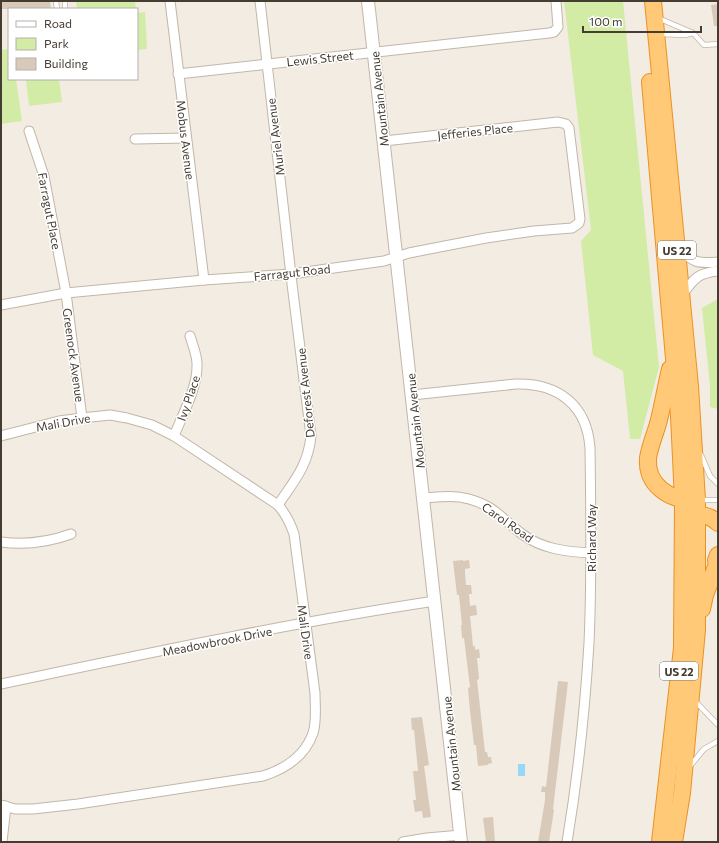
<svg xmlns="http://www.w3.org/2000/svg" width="719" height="843" font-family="Commissioner,sans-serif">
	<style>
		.green { fill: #d2eca6 }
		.water { fill: #96d8f7 }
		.building { fill: #d9c9b9 }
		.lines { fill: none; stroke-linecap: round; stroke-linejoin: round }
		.service-casing { stroke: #c2b6a7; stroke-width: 6 }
		.minor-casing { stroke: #c2b6a7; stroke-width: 11 }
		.tertiary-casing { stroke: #c2b6a7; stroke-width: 14 }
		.trunk-casing { stroke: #ec9122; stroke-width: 18 }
		.service { stroke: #fff; stroke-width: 4.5 }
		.minor { stroke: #fff; stroke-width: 9 }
		.tertiary { stroke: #fff; stroke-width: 12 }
		.trunk { stroke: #ffc978; stroke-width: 16 }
		.labels { text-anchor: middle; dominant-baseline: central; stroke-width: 3; stroke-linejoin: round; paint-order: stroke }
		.shield { fill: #fff; stroke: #7d7670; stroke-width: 1 }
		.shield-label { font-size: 11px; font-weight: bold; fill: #453c32 }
		.street-label { font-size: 12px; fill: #453c32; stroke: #fff }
	</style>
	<rect width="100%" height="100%" fill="#f3ece2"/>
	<!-- green -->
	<g class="green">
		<path d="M76,1H135L136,9H77Z"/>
		<path d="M564,1H623L659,367L640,439H630L623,371L593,355L581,241L591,230Z"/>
		<path d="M145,12L147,49L137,50V13Z"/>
		<path d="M9,49V79H16L22,121L1,124V50Z"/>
		<path d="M32,79H59L62,102L29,106L26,80Z"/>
		<path d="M718,299V409L710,407V386L702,308Z"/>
	</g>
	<!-- water -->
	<rect class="water" x="518" y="764" width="7" height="12"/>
	<!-- building -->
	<g class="building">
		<path d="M1,1H50L51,9H1Z"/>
		<path d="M718,4V26H714L711,5Z"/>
		<path d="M463,560V561L469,560L470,568L465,569V573L466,585H471L472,594H469L470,606L476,605L477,615L470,616L473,646H475V650L479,649L480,658H477L479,679L477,680L485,752H487L488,757H491L492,763L488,764V765L478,766L476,745H474L470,711L468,688L470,687L464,638H462L461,625H462L459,595H457L453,561Z"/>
		<path d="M558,681L568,682L553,809L554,810L549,842H538L545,800V792H541L542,786L546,787Z"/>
		<path d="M422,717L429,765L424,766L431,817L423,818L422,811L415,812L413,800H416L413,771H418L414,730H412L411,718Z"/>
		<path d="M493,817L495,842H486L483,818Z"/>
	</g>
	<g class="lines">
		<defs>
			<g id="service">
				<path d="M56,1L57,9"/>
				<path d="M65,1V9"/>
				<path d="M658,18L693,33L685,35L660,34"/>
				<path d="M693,33L704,45L718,44"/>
				<path d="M701,455L710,476L718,484"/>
				<path d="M701,500H718"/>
				<path d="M694,700L718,725"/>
				<path d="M690,766L704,749L718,741"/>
			</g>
			<g id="minor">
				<path d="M170,1L204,280"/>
				<path d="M260,1L292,284L311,436C308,466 294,481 278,505"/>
				<path d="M178,74L549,33L554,32L558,27L556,1"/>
				<path d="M29,131L44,176L66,293L82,418"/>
				<path d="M135,139L186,138"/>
				<path d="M677,248C694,262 695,264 718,262"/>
				<path d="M682,295C694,279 697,273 718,271"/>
				<path d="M1,305L66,293L204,280L291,274L384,261L409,253L486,238L534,231L572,228L579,223L580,219L569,128L566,124L558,122L384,141"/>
				<path d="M412,395L516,384C558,383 587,405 590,448C591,513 592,578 589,643C585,709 578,776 567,842"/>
				<path d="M1,436L59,421L82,418L110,415L127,418L152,425L174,436L278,505C286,514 290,522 294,534L315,693C315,706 317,721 313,733C305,756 285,769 263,776L78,804L33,809H15L1,805"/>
				<path d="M174,436C182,416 197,388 197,367C198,357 193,346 190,336"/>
				<path d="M424,498C439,497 454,495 469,499C495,506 502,519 522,534C542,549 567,552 592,553"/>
				<path d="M1,542C24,545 49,542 71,534"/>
				<path d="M1,684C145,654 289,623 435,601"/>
				<path d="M2,842L6,806"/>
				<path d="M403,842L427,838L461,835"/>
			</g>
			<path id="tertiary" d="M368,1L461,842"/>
			<g id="trunk">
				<path d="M653,1L690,386L697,500V630L682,793L674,842"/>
				<path d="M650,82L679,416L683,500L682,648L660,842"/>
				<path d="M670,369C666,386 663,403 659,420C656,432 650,445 648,458C646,485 669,500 693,500"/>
				<path d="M686,515C698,514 709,514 718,523"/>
				<path d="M702,609L705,595L717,564L716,560L718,555"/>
			</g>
		</defs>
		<!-- service casing -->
		<use href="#service" class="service-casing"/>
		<!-- minor casing -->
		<use href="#minor" class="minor-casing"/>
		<!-- tertiary casing -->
		<use href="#tertiary" class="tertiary-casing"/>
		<!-- trunk casing -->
		<use href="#trunk" class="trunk-casing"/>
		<!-- service -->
		<use href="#service" class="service"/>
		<!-- minor -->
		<use href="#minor" class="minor"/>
		<!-- tertiary -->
		<use href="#tertiary" class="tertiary"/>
		<!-- trunk -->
		<use href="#trunk" class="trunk"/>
	</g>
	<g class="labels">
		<!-- shield labels -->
		<g class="shield">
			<rect x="658" y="241" width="38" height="18" rx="3"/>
			<rect x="660" y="662" width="38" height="18" rx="3"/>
		</g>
		<g class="shield-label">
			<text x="677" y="250">US 22</text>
			<text x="679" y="671">US 22</text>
		</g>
		<!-- street labels -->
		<g class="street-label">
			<text transform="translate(320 58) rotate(-6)">Lewis Street</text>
			<text transform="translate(379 99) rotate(-96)">Mountain Avenue</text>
			<text transform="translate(475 131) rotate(-6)">Jefferies Place</text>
			<text transform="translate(275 137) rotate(-97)">Muriel Avenue</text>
			<text transform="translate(186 140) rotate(83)">Mobus Avenue</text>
			<text transform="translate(50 211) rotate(79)">Farragut Place</text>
			<text transform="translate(292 272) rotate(-6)">Farragut Road</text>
			<text transform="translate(74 355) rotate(82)">Greenock Avenue</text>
			<text transform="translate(305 393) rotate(-96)">Deforest Avenue</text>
			<text transform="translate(188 398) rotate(-71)">Ivy Place</text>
			<text transform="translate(415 421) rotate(-96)">Mountain Avenue</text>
			<text transform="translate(63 422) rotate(-10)">Mali Drive</text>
			<text transform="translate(508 522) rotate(35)">Carol Road</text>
			<text transform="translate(591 538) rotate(-90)">Richard Way</text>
			<text transform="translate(306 632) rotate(82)">Mali Drive</text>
			<text transform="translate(217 641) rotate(-11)">Meadowbrook Drive</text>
			<text transform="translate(451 744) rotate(-96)">Mountain Avenue</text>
		</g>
	</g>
	<!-- border -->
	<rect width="719" height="843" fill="none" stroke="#453c32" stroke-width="4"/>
	<!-- legend -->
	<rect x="8" y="8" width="130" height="72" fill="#ffffff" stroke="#b5b1ad"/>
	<rect x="16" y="21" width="20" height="6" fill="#ffffff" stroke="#b5b1ad"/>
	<text x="44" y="28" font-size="12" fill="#453c32">Road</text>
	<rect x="16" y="38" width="20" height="12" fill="#d2eca6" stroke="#b5b1ad"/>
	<text x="44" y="48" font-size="12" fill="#453c32">Park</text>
	<rect x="16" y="58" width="20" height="12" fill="#d9c9b9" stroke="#b5b1ad"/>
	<text x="44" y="68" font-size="12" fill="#453c32">Building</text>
	<!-- scale -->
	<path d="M583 26v6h118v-6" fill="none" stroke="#453c32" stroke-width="2"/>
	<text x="589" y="26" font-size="12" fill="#453c32" stroke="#ffffff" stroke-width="3" paint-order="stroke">100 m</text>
</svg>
